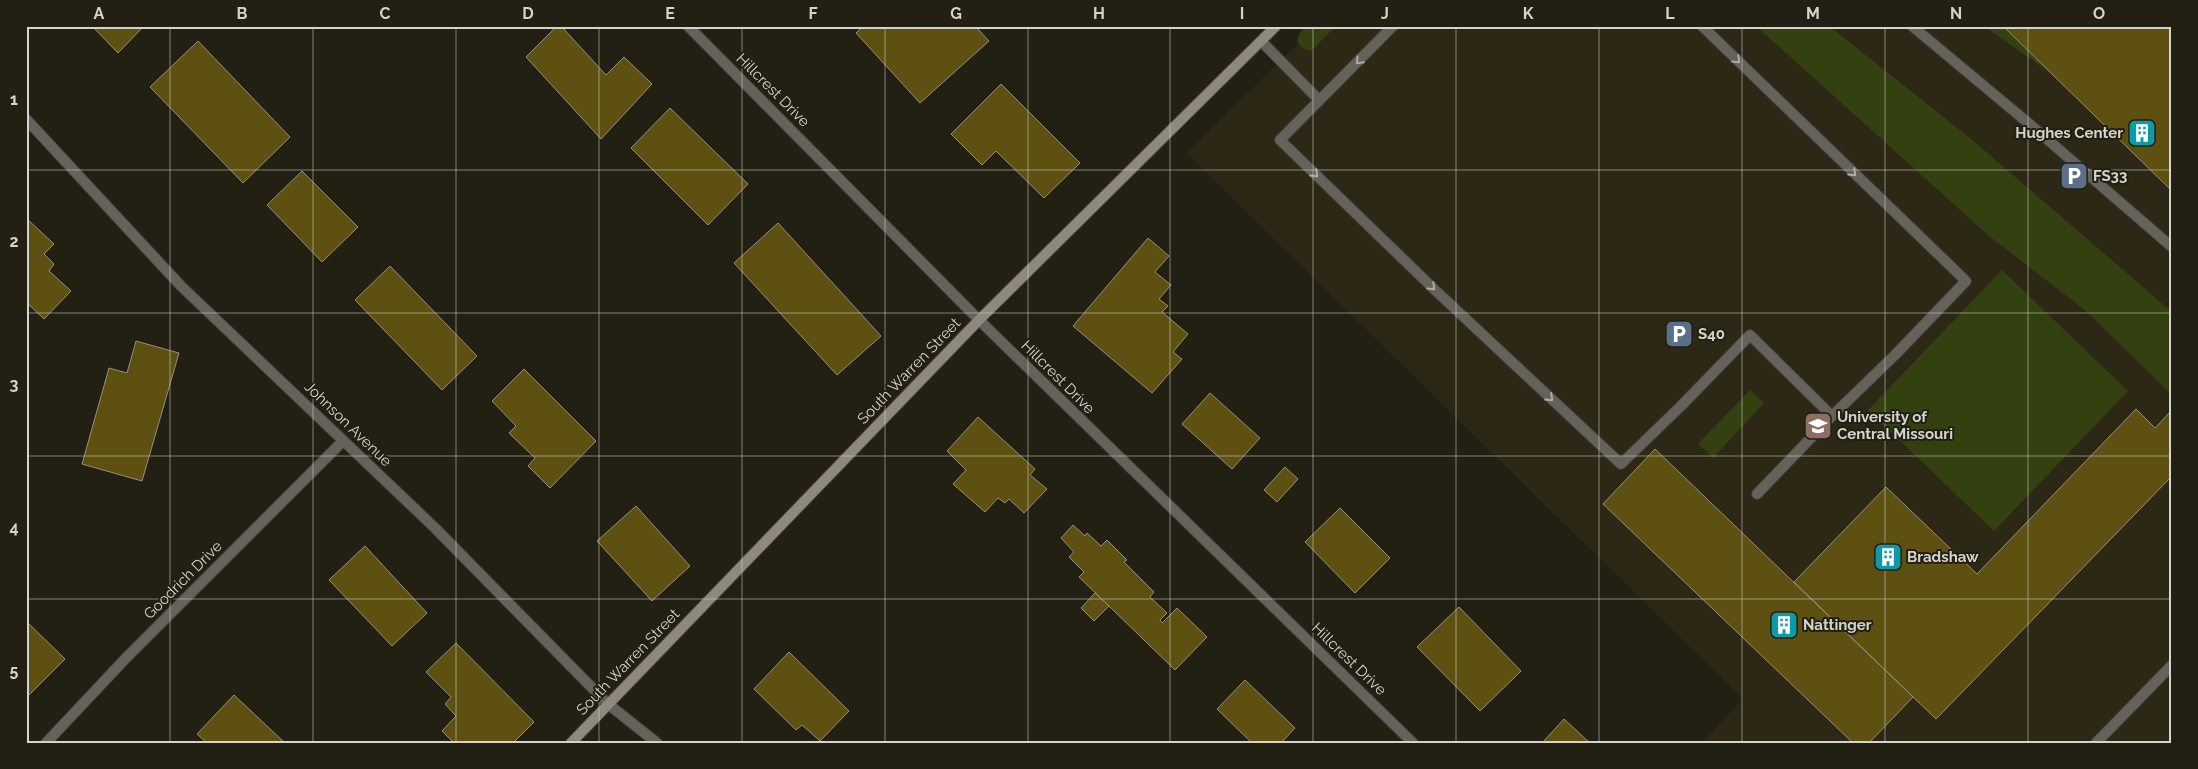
<svg xmlns="http://www.w3.org/2000/svg" width="2198" height="769" font-family="Raleway,sans-serif">
	<style>
		.built { fill: #2c2815 }
		.green { fill: #33400f }
		.building { fill: #5d5010; stroke: #949081 }
		.lines { fill: none; stroke-linecap: round; stroke-linejoin: round }
		.lane-casing { stroke: #3f3c31; stroke-width: 12 }
		.street-casing { stroke: #3f3c31; stroke-width: 12 }
		.secondary-casing { stroke: #3f3c31; stroke-width: 12 }
		.lane { stroke: #65625c; stroke-width: 10 }
		.street { stroke: #65625c; stroke-width: 10 }
		.secondary { stroke: #8e887f; stroke-width: 10 }
		.oneway { stroke: #aeaca5 }
		.grid { fill: none; stroke: #d5d4cc; stroke-width: 1; stroke-opacity: 0.55 }
		.labels { text-anchor: middle; dominant-baseline: central; stroke-width: 4; stroke-linejoin: round; paint-order: stroke }
		.street-label { font-size: 15px; fill: #d5d4cc; stroke: #221f13 }
		.poi-label { font-size: 15px; font-weight: bold; fill: #d5d4cc; stroke: #221f13; text-anchor: start }
		.neatline { fill: none; stroke: #d5d4cc; stroke-width: 2 }
		.grid-label { font-size: 16px; text-anchor: middle; font-weight: bold; fill: #d5d4cc }
	</style>
	<rect width="100%" height="100%" fill="#221f13"/>
	<!-- built -->
	<path class="built" d="M1316,26H2172V743H1701L1743,699L1186,153Z"/>
	<!-- green -->
	<g class="green">
		<path d="M1306,26H1336L1311,51L1302,48L1297,41L1300,32Z"/>
		<path d="M1756,26H1829L1970,138L2172,312V395L2087,312L1989,236Z"/>
		<path d="M1985,26H2003L2052,74L1988,29Z"/>
		<path d="M2002,270L2128,391L1994,531L1868,410Z"/>
		<path d="M1750,390L1764,403L1713,458L1698,444Z"/>
	</g>
	<!-- building -->
	<g class="building">
		<path d="M92,26H144L118,53Z"/>
		<path d="M557,26H561L606,75L624,57L652,84L601,139L526,57Z"/>
		<path d="M863,26H975L989,41L920,103L856,33Z"/>
		<path d="M2003,26H2172V191L2052,74Z"/>
		<path d="M198,41L290,137L243,183L150,87Z"/>
		<path d="M1001,84L1080,163L1044,198L996,151L982,165L951,134Z"/>
		<path d="M670,108L748,184L708,225L631,148Z"/>
		<path d="M302,171L358,227L322,262L267,205Z"/>
		<path d="M26,218L54,244L44,254L54,264L49,271L71,291L44,319L26,302Z"/>
		<path d="M778,223L881,336L837,375L734,263Z"/>
		<path d="M1148,238L1169,256L1155,272L1171,285L1159,299L1168,306L1162,312L1188,334L1173,352L1182,359L1152,393L1073,326Z"/>
		<path d="M390,266L477,356L442,390L355,300Z"/>
		<path d="M136,341L179,353L142,481L82,464L109,368L127,373Z"/>
		<path d="M524,369L596,441L550,488L528,466L535,458L509,433L516,426L492,401Z"/>
		<path d="M1210,393L1260,438L1232,469L1182,424Z"/>
		<path d="M2136,409L2155,428L2170,412L2172,414V476L1936,719L1794,582L1886,487L1977,574Z"/>
		<path d="M978,417L1035,469L1030,475L1047,489L1024,513L1009,499L1005,503L998,498L985,512L953,484L966,470L947,451Z"/>
		<path d="M1655,449L1913,697L1869,743H1853L1603,504Z"/>
		<path d="M1285,467L1298,479L1277,502L1264,490Z"/>
		<path d="M636,506L690,566L652,601L597,541Z"/>
		<path d="M1340,508L1390,558L1355,593L1305,542Z"/>
		<path d="M1073,525L1085,536L1087,533L1101,546L1107,540L1127,560L1124,562L1154,592L1150,597L1167,613L1160,620L1162,623L1177,608L1207,637L1175,670L1079,577L1084,572L1069,557L1074,552L1061,538Z"/>
		<path d="M365,546L427,613L392,646L329,580Z"/>
		<path d="M1095,593L1109,606L1094,621L1081,608Z"/>
		<path d="M1459,607L1521,671L1480,711L1417,647Z"/>
		<path d="M26,621L65,659L26,698Z"/>
		<path d="M456,643L534,722L513,743H454L442,731L456,716L445,704L451,697L426,672Z"/>
		<path d="M789,652L849,711L820,741L802,725L796,730L754,689Z"/>
		<path d="M1245,680L1295,728L1281,743H1252L1217,709Z"/>
		<path d="M234,695L285,743H207L197,734Z"/>
		<path d="M1564,719L1590,743H1542Z"/>
	</g>
	<g class="lines">
		<defs>
			<g id="lane">
				<path d="M1393,26L1280,140L1435,290L1621,464L1681,406L1750,335L1832,416L1896,354L1966,281L1702,26"/>
				<path d="M1912,26L2033,127L2172,247"/>
				<path d="M1261,41L1319,100"/>
				<path d="M1757,494L1832,416"/>
			</g>
			<g id="street">
				<path d="M688,26L979,320L1413,743"/>
				<path d="M26,119L181,286L435,528L608,704L657,743"/>
				<path d="M46,743L126,658L343,441"/>
				<path d="M2096,743L2172,665"/>
			</g>
			<path id="secondary" d="M571,743L979,320L1276,26"/>
		</defs>
		<!-- lane casing -->
		<use href="#lane" class="lane-casing"/>
		<!-- street casing -->
		<use href="#street" class="street-casing"/>
		<!-- secondary casing -->
		<use href="#secondary" class="secondary-casing"/>
		<!-- lane -->
		<use href="#lane" class="lane"/>
		<!-- street -->
		<use href="#street" class="street"/>
		<!-- secondary -->
		<use href="#secondary" class="secondary"/>
	</g>
	<!-- one-way arrows -->
	<defs><path id="oneway-chevron" d="M-2-3.5L2.5 0L-2 3.5" fill="none" stroke-width="1.6" stroke-linecap="round" stroke-linejoin="round" transform="scale(1.25)"/></defs>
	<g class="oneway">
		<use href="#oneway-chevron" transform="translate(1737 60) rotate(44)"/>
		<use href="#oneway-chevron" transform="translate(1359 61) rotate(134)"/>
		<use href="#oneway-chevron" transform="translate(1853 173) rotate(44)"/>
		<use href="#oneway-chevron" transform="translate(1315 174) rotate(44)"/>
		<use href="#oneway-chevron" transform="translate(1432 287) rotate(44)"/>
		<use href="#oneway-chevron" transform="translate(1550 398) rotate(43)"/>
	</g>
	<!-- grid -->
	<path class="grid" d="M170,26V743M313,26V743M456,26V743M599,26V743M742,26V743M885,26V743M1028,26V743M1170,26V743M1313,26V743M1456,26V743M1599,26V743M1742,26V743M1885,26V743M2028,26V743M26,170H2172M26,313H2172M26,456H2172M26,599H2172"/>
	<!-- icons -->
	<defs>
		<symbol id="building-square" viewBox="-11 -11 22 22"><rect x="-9" y="-9" width="18" height="18" rx="4" fill="#0f9aa8" stroke="#221f13"/><path d="M-4-6H4V6H1V3H-1V6H-4ZM-2.5-4.3h1.7v1.8h-1.7ZM.8-4.3h1.7v1.8H.8ZM-2.5-1h1.7V.8h-1.7ZM.8-1h1.7V.8H.8Z" fill="#fff"/></symbol>
		<symbol id="parking-square" viewBox="-11 -11 22 22"><rect x="-9" y="-9" width="18" height="18" rx="4" fill="#5c6f8a" stroke="#221f13"/><path d="M-3.5-5.5H1a3.5 3.5 0 0 1 0 7H-1V5.5H-3.5ZM-1-3.4V-.6H.8a1.4 1.4 0 0 0 0-2.8Z" fill="#fff"/></symbol>
		<symbol id="university-square" viewBox="-11 -11 22 22"><rect x="-9" y="-9" width="18" height="18" rx="4" fill="#8d6e63" stroke="#221f13"/><path d="M0-5L7-2L0 1L-7-2ZM-4 1L0 2.5L4 1V4Q0 6-4 4Z" fill="#fff"/></symbol>
	</defs>
	<g fill-rule="evenodd">
		<use href="#building-square" x="2126" y="117" width="32" height="32"/>
		<use href="#parking-square" x="2058" y="160" width="32" height="32"/>
		<use href="#parking-square" x="1663" y="318" width="32" height="32"/>
		<use href="#university-square" x="1802" y="410" width="32" height="32"/>
		<use href="#building-square" x="1872" y="541" width="32" height="32"/>
		<use href="#building-square" x="1768" y="609" width="32" height="32"/>
	</g>
	<g class="labels">
		<!-- street labels -->
		<g class="street-label">
			<text transform="translate(773 90) rotate(45)">Hillcrest Drive</text>
			<text transform="translate(909 371) rotate(-46)">South Warren Street</text>
			<text transform="translate(1058 377) rotate(45)">Hillcrest Drive</text>
			<text transform="translate(348 424) rotate(44)">Johnson Avenue</text>
			<text transform="translate(183 580) rotate(-45)">Goodrich Drive</text>
			<text transform="translate(1349 659) rotate(44)">Hillcrest Drive</text>
			<text transform="translate(628 662) rotate(-46)">South Warren Street</text>
		</g>
		<!-- poi labels -->
		<g class="poi-label">
			<text x="2123" y="133" text-anchor="end">Hughes Center</text>
			<text x="2093" y="176">FS33</text>
			<text x="1698" y="334">S40</text>
			<text x="1837" y="417">University of<tspan x="1837" dy="17">Central Missouri</tspan></text>
			<text x="1907" y="557">Bradshaw</text>
			<text x="1803" y="625">Nattinger</text>
		</g>
	</g>
	<!-- border -->
	<rect width="2198" height="769" fill="none" stroke="#221f13" stroke-width="55"/>
	<rect x="28" y="28" width="2142" height="714" class="neatline"/>
	<g class="grid-label">
		<text x="99" y="19">A</text>
		<text x="242" y="19">B</text>
		<text x="385" y="19">C</text>
		<text x="528" y="19">D</text>
		<text x="670" y="19">E</text>
		<text x="813" y="19">F</text>
		<text x="956" y="19">G</text>
		<text x="1099" y="19">H</text>
		<text x="1242" y="19">I</text>
		<text x="1385" y="19">J</text>
		<text x="1528" y="19">K</text>
		<text x="1670" y="19">L</text>
		<text x="1813" y="19">M</text>
		<text x="1956" y="19">N</text>
		<text x="2099" y="19">O</text>
		<text x="14" y="105">1</text>
		<text x="14" y="247">2</text>
		<text x="14" y="390">3</text>
		<text x="14" y="533">4</text>
		<text x="14" y="676">5</text>
	</g>
</svg>
